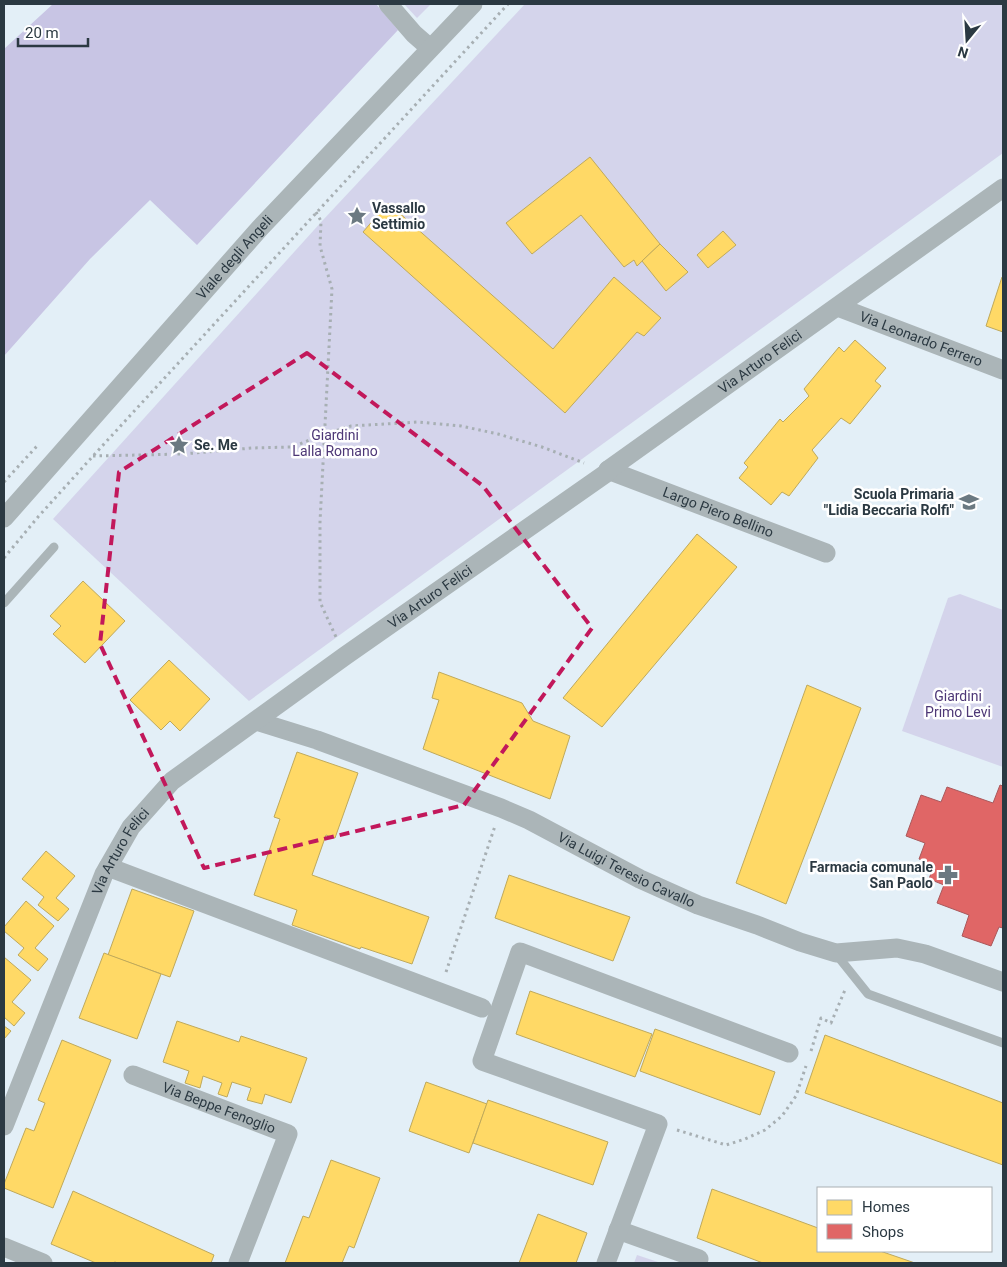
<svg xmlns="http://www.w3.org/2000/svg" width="1007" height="1267" font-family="Roboto,sans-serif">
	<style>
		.green { fill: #d4d4eb }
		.forest { fill: #c8c5e4 }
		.homes { fill: #ffd966; stroke: #bfa95b }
		.shops { fill: #e06666; stroke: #aa585b }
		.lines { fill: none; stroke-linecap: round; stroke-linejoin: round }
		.path { stroke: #a7afb3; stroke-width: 3; stroke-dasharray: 2.5 4; stroke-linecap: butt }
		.service { stroke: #abb5b8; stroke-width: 9 }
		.minor { stroke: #abb5b8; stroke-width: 19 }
		.marked { fill: none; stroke: #c2185b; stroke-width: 4; stroke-dasharray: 10 6; stroke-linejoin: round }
		.labels { text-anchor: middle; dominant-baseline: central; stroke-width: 5; stroke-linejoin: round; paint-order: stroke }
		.poi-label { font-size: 14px; font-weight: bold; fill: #2b3942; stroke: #fff; text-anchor: start }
		.street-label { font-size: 14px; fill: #2b3942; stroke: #fff }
		.park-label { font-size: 14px; fill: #4d3776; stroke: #fff }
	</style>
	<rect width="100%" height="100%" fill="#e3eff7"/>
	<!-- green -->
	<g class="green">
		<path d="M404,4H431L417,18Z"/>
		<path d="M525,4H1003V153L249,701L53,519L323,220Z"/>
		<path d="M960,594L1003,610V767L902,731L948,598Z"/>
		<path d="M637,1255L661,1263H634Z"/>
	</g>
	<!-- forest -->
	<path class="forest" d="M53,4H376L398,30L197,245L150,200L90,259L4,356V49Z"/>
	<!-- homes -->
	<g class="homes">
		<path d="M590,157L660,244L637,266L634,260L624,267L581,215L532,254L506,223Z"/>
		<path d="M388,203L553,349L614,277L661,318L644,336L637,332L565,413L363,232Z"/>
		<path d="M723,231L736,245L708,268L697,255Z"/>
		<path d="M660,244L688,272L666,291L642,261Z"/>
		<path d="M1002,277H1003V332L986,326Z"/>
		<path d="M855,340L886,368L875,381L881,386L850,424L841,418L812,450L818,458L789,496L782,492L771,505L739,478L748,467L744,463L780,419L783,422L809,396L804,389L839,347L844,352Z"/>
		<path d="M697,534L737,567L602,727L563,698Z"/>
		<path d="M83,581L125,621L85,663L53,634L61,626L50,616Z"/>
		<path d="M169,660L210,699L180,731L170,721L161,730L130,700Z"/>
		<path d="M439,672L522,703L533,721L570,736L550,799L423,749L439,700L432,698Z"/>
		<path d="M807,685L861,708L786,904L736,883Z"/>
		<path d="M297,752L358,773L335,838L326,835L312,875L429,917L412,964L361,947L360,949L292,925L297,910L254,895L280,819L274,817Z"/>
		<path d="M46,851L75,876L56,898L69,909L58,921L38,905L44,897L22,879Z"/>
		<path d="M509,875L630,917L613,961L495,918Z"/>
		<path d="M132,889L194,911L170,977L108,955Z"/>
		<path d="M26,901L54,926L35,948L48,959L38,971L18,955L24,948L4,931V927Z"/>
		<path d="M104,953L161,974L137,1039L79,1018Z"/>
		<path d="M4,957L31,980L12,1002L25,1013L14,1026L4,1017Z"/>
		<path d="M530,991L652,1034L635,1077L516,1034Z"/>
		<path d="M177,1021L239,1042L241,1036L307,1058L291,1103L265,1094L262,1104L247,1100L251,1088L232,1082L227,1097L218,1094L222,1083L203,1076L200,1088L185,1083L189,1071L163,1062Z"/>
		<path d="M4,1026L11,1031L4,1039Z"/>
		<path d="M655,1029L775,1072L760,1115L640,1071Z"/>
		<path d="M825,1035L1003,1103V1165L805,1093Z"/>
		<path d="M62,1040L111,1060L53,1208L4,1188V1184L26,1128L34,1131L45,1103L38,1100Z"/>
		<path d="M426,1082L487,1104L469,1153L409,1131Z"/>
		<path d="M488,1100L608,1142L593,1185L473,1143Z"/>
		<path d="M331,1160L380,1178L354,1248L349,1246L342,1263H285L303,1216L309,1218Z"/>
		<path d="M712,1189L818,1228V1251H880L915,1263H763L697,1238Z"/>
		<path d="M73,1191L214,1255L211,1263H118L115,1262L112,1263H96L51,1244Z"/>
		<path d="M538,1214L587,1233L576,1263H519Z"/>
	</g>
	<!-- shops -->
	<path class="shops" d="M1000,785L1003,786V928L999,927L991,946L962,936L969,915L937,903L944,885L929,879L934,865L919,859L925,843L906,836L921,795L941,802L947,787L993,803Z"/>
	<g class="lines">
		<!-- path -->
		<g class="path">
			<path d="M316,212L321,221L320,246L332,289L320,522V602L336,637"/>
			<path d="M93,456L183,454L252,448L292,447L325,434L351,426L418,422L461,426L498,434L542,447L584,463"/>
			<path d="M4,482L37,446"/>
			<path d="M4,558L38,517L93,456L508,4"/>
			<path d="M446,972L495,826"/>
			<path d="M811,1051L821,1018L831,1023L845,990"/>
			<path d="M677,1130L726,1145L745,1139L765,1130L782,1116L796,1096L806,1066"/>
		</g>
		<!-- service -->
		<g class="service">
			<path d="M4,603L54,547"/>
			<path d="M836,954L868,994L1003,1043"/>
		</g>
		<!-- minor -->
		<g class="minor">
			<path d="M388,4L414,34L430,48"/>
			<path id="s1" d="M838,307L1003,370"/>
			<path id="s2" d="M608,470L826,553"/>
			<path id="s3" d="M4,518L260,228L473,4"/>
			<path id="s4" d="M256,721L317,740L501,808L529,820L640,879L698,905L757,925L800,942L836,953L897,948L925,954L1003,982"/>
			<path d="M108,867L482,1008"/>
			<path id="s5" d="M133,1075L288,1134L238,1263"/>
			<path id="s6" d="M4,1126L104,874L131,827L172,781L345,656L608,472V470L1003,188"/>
			<path d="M618,1230L699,1259"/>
			<path d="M4,1247L43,1263"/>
			<path d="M606,1263L658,1124L482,1061L520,952L789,1053"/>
		</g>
	</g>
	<!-- marked area -->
	<path class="marked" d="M307,353L483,486L592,628L464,805L204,868L100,644L119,472Z"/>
	<!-- icons -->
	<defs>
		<symbol id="sight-bare" viewBox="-9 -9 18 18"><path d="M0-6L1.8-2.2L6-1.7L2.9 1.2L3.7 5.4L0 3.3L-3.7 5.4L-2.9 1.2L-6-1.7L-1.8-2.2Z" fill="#6b7981" stroke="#fff" stroke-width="2.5" paint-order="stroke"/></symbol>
		<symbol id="school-bare" viewBox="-9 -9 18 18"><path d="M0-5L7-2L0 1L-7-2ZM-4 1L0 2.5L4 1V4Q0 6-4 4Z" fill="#6b7981" stroke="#fff" stroke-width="2.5" paint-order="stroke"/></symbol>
		<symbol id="pharmacy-bare" viewBox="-9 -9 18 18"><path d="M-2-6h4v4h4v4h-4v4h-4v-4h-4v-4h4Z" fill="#6b7981" stroke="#fff" stroke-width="2.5" paint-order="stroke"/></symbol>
	</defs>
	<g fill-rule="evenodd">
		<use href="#sight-bare" x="343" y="202" width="28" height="28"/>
		<use href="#sight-bare" x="165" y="431" width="28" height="28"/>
		<use href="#school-bare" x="955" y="488" width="28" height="28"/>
		<use href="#pharmacy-bare" x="934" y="861" width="28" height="28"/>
	</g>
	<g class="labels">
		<!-- poi labels -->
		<g class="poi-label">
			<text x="372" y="208">Vassallo<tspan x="372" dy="16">Settimio</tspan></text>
			<text x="194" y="445">Se. Me</text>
			<text x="954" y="494" text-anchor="end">Scuola Primaria<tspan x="954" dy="16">"Lidia Beccaria Rolfi"</tspan></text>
			<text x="933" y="867" text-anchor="end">Farmacia comunale<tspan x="933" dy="16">San Paolo</tspan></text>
		</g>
		<!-- street labels -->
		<g class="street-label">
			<text stroke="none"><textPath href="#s3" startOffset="348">Viale degli Angeli</textPath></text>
			<text stroke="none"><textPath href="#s1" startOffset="89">Via Leonardo Ferrero</textPath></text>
			<text stroke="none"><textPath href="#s6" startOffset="1110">Via Arturo Felici</textPath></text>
			<text stroke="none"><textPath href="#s2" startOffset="118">Largo Piero Bellino</textPath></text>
			<text stroke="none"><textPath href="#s6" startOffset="704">Via Arturo Felici</textPath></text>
			<text stroke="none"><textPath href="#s6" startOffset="299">Via Arturo Felici</textPath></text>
			<text stroke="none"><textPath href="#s4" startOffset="400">Via Luigi Teresio Cavallo</textPath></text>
			<text stroke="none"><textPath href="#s5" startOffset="92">Via Beppe Fenoglio</textPath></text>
		</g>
		<!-- park labels -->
		<g class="park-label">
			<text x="335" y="435">Giardini<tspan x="335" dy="16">Lalla Romano</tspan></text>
			<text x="958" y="696">Giardini<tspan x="958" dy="16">Primo Levi</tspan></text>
		</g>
	</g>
	<!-- border -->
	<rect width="1007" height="1267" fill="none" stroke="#2b3942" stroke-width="10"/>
	<!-- legend -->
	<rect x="817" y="1187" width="175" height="65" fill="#ffffff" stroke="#aab0b3"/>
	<rect x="827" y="1200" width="25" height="15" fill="#ffd966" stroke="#aab0b3"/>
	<text x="862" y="1212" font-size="15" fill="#2b3942">Homes</text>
	<rect x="827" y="1224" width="25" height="15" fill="#e06666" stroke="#aab0b3"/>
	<text x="862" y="1237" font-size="15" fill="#2b3942">Shops</text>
	<!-- north arrow -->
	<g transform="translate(967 40) rotate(198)" stroke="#ffffff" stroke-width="4" paint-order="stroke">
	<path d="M0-4L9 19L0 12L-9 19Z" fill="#2b3942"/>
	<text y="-8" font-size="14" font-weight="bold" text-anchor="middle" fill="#2b3942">N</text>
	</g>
	<!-- scale -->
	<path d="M18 38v8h70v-8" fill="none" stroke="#2b3942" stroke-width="2.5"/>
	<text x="25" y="38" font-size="15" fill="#2b3942" stroke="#ffffff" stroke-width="4" paint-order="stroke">20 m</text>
</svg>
